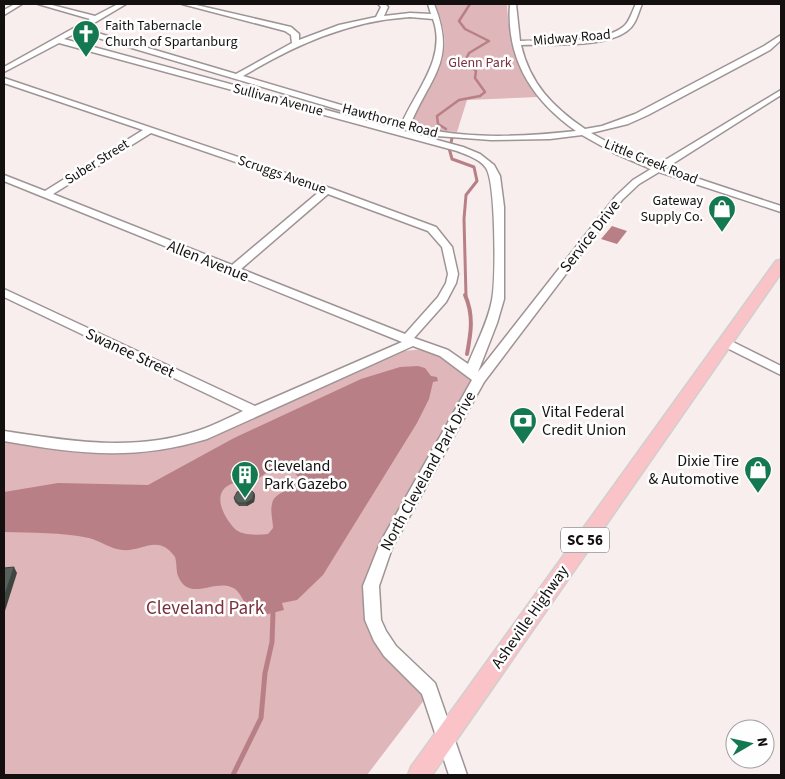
<svg xmlns="http://www.w3.org/2000/svg" width="785" height="779" font-family="'Source Sans 3',sans-serif">
	<style>
		.green { fill: #dfb6b9 }
		.water { fill: #b88086; fill-rule: evenodd }
		.lines { fill: none; stroke-linecap: round; stroke-linejoin: round }
		.stream-far3 { stroke: #b88086; stroke-width: 2.5 }
		.stream-far2 { stroke: #b88086; stroke-width: 3 }
		.stream-far1 { stroke: #b88086; stroke-width: 4 }
		.stream { stroke: #b88086; stroke-width: 5 }
		.minor-casing { stroke: #9f9495; stroke-width: 3 }
		.major-casing { stroke: #d0cfcf; stroke-width: 3 }
		.minor { fill: #fff; fill-rule: evenodd }
		.major { fill: #fac3c8; fill-rule: evenodd }
		.wall { fill: #4d534f }
		.shaded-wall { fill: #3e4440 }
		.building { fill: #59615c; stroke: #3e4440 }
		.labels { text-anchor: middle; dominant-baseline: central; stroke-width: 5; stroke-linejoin: round; paint-order: stroke }
		.far-poi-label { font-size: 14px; fill: #141010; stroke: #fefefe; text-anchor: start }
		.far-street-label { font-size: 14px; fill: #141010; stroke: #fefefe }
		.far-park-label { font-size: 14px; fill: #78313c; stroke: #fefefe }
		.shield { fill: #fefefe; stroke: #5a5757; stroke-width: 1 }
		.shield-label { font-size: 15px; font-weight: bold; fill: #141010 }
		.street-label { font-size: 16px; fill: #141010; stroke: #fefefe }
		.poi-label { font-size: 16px; fill: #141010; stroke: #fefefe; text-anchor: start }
		.near-park-label { font-size: 19px; fill: #78313c; stroke: #fefefe }
	</style>
	<rect width="100%" height="100%" fill="#f9eeee"/>
	<!-- green -->
	<g class="green">
		<path d="M435,4H507C508,38 521,69 538,97L467,100L457,132L437,130L412,123C430,73 460,63 435,4Z"/>
		<path d="M433,348L477,383L385,547L373,620L431,691L367,775H4V438L54,444L178,443L385,353Z"/>
	</g>
	<!-- water -->
	<g class="water">
		<path d="M612,226L627,231L617,244L601,239Z"/>
		<path d="M418,366L425,368L431,376L437,377L438,381L433,382L429,399L417,423L323,575L297,600L282,603L284,610L260,616L259,610H251C242,603 242,591 231,587C213,580 189,602 178,576C176,571 177,563 175,557C158,533 143,552 122,550C111,549 100,541 89,538C60,532 33,533 4,532V492L58,483L148,485L234,438L361,379L400,367ZM282,464L290,467L299,478C293,492 274,491 272,504C270,511 273,521 273,528L268,534C258,535 241,536 234,528C225,518 213,498 226,487C236,479 249,484 259,478C269,472 270,468 282,464Z"/>
	</g>
	<g class="lines">
		<!-- stream-far3 -->
		<path class="stream-far3" d="M446,129L438,124L437,116L459,100L480,96L485,92L475,78L476,71L465,61L469,53L489,41L465,29L459,21L470,4"/>
		<!-- stream-far2 -->
		<g class="stream-far2">
			<path d="M451,143L452,138"/>
			<path d="M449,148L452,159L474,167L477,181L466,195L464,219L466,296"/>
		</g>
		<!-- stream-far1 -->
		<path class="stream-far1" d="M465,295C474,315 471,333 467,354"/>
		<!-- stream -->
		<path class="stream" d="M233,775L261,718L265,673L272,642L273,613"/>
		<defs>
			<g id="minor">
				<path d="M15,4H22L4,15V10Z"/>
				<path d="M38,4H48L95,16L118,4H126L84,29L236,74L292,43L291,35L285,31L182,4H192L291,27L299,34V40L339,25L376,17L381,7L378,4H385L388,7L384,16L410,13L431,14L428,4H434C457,61 431,75 410,125C462,140 522,137 576,131C532,100 506,59 510,4H516L520,41C547,40 601,44 623,27C630,22 632,11 636,4H642C638,13 636,25 627,31C604,48 550,44 521,45C530,84 553,107 585,129L602,126L635,114L764,46L781,35V40L770,50L648,115L628,124L591,133L620,149L657,165L781,90V95L666,168L781,206V212L659,172L639,184L622,200L484,382L392,548L379,586L381,620L386,631L396,646L435,683L467,775H449L422,694L384,656L374,641L365,620L363,586L380,543L472,380L440,356L413,346L207,439C134,461 77,454 4,441V431C69,441 133,452 197,431C213,426 228,418 243,411L4,297V289L255,406L402,342L4,181V175L45,191L143,130L4,83V78L330,188L436,227L452,247L458,274L456,283L446,302L414,338L448,350L468,364C476,344 488,322 492,300C496,281 496,182 486,168C480,159 467,155 457,151L59,43L4,72V67L90,19ZM410,17L433,19C447,57 417,89 402,123L243,76C295,45 348,21 410,17ZM78,32L414,132L437,136L491,140L550,139L582,135L614,153L651,169L633,180L616,196L478,372L497,323L504,299V207L500,176L494,165L480,154L463,147L64,39ZM151,133L320,191L232,265L53,194ZM328,194L428,231L442,247L448,274L446,283L438,297L405,334L241,269Z"/>
				<path d="M725,338L781,366V375L721,345L719,342L721,339Z"/>
			</g>
			<path id="major" d="M781,260V273L432,775H408L411,767L776,261Z"/>
		</defs>
		<!-- minor casing -->
		<use href="#minor" class="minor-casing"/>
		<!-- major casing -->
		<use href="#major" class="major-casing"/>
		<!-- minor -->
		<use href="#minor" class="minor"/>
		<!-- major -->
		<use href="#major" class="major"/>
	</g>
	<!-- wall -->
	<path class="wall" d="M254,493L255,496L254,502L247,506H239L235,502L234,498Z"/>
	<!-- shaded-wall -->
	<g class="shaded-wall">
		<path d="M254,493L255,496L254,502L247,506L246,503Z"/>
		<path d="M14,567L17,573L4,614V597Z"/>
	</g>
	<!-- building -->
	<g class="building">
		<path d="M243,489H250L254,493L253,499L246,503H238L234,498L237,492Z"/>
		<path d="M14,567L4,597V568Z"/>
	</g>
	<!-- icons -->
	<defs>
		<symbol id="church-pin" viewBox="-11 -11 22 30"><path d="M0 17L-7.5 6A9.5 9.5 0 1 1 7.5 6Z" fill="#147850" stroke="#fefefe"/><path d="M-1.2-6h2.4v3.5h3.3v2.4h-3.3V6h-2.4V-.1h-3.3v-2.4h3.3Z" fill="#fff"/></symbol>
		<symbol id="shop-pin" viewBox="-11 -11 22 30"><path d="M0 17L-7.5 6A9.5 9.5 0 1 1 7.5 6Z" fill="#147850" stroke="#fefefe"/><path d="M-5-2.5h2.3a2.7 3.5 0 0 1 5.4 0H5L5.5 6h-11ZM-1.5-2.5h3a1.5 2.3 0 0 0-3 0Z" fill="#fff"/></symbol>
		<symbol id="bank-pin" viewBox="-11 -11 22 30"><path d="M0 17L-7.5 6A9.5 9.5 0 1 1 7.5 6Z" fill="#147850" stroke="#fefefe"/><path d="M-6-4H6V4H-6ZM0-2.3a2.3 2.3 0 1 0 0 4.6a2.3 2.3 0 1 0 0-4.6Z" fill="#fff"/></symbol>
		<symbol id="building-pin" viewBox="-11 -11 22 30"><path d="M0 17L-7.5 6A9.5 9.5 0 1 1 7.5 6Z" fill="#147850" stroke="#fefefe"/><path d="M-4-6H4V6H1V3H-1V6H-4ZM-2.5-4.3h1.7v1.8h-1.7ZM.8-4.3h1.7v1.8H.8ZM-2.5-1h1.7V.8h-1.7ZM.8-1h1.7V.8H.8Z" fill="#fff"/></symbol>
	</defs>
	<g fill-rule="evenodd">
		<use href="#church-pin" x="70" y="18" width="32" height="43"/>
		<use href="#shop-pin" x="706" y="193" width="32" height="43"/>
		<use href="#bank-pin" x="507" y="405" width="32" height="43"/>
		<use href="#shop-pin" x="742" y="454" width="32" height="43"/>
		<use href="#building-pin" x="229" y="459" width="32" height="43"/>
	</g>
	<g class="labels">
		<!-- far-poi labels -->
		<g class="far-poi-label">
			<text x="105" y="26">Faith Tabernacle<tspan x="105" dy="16">Church of Spartanburg</tspan></text>
			<text x="703" y="201" text-anchor="end">Gateway<tspan x="703" dy="16">Supply Co.</tspan></text>
		</g>
		<!-- far-street labels -->
		<g class="far-street-label">
			<text transform="translate(572 38) rotate(-5)">Midway Road</text>
			<text transform="translate(278 100) rotate(15)">Sullivan Avenue</text>
			<text transform="translate(390 121) rotate(15)">Hawthorne Road</text>
			<text transform="translate(97 162) rotate(-32)">Suber Street</text>
			<text transform="translate(651 162) rotate(22)">Little Creek Road</text>
			<text transform="translate(282 175) rotate(19)">Scruggs Avenue</text>
		</g>
		<!-- far-park labels -->
		<g class="far-park-label">
			<text x="480" y="63">Glenn Park</text>
		</g>
		<!-- shield labels -->
		<rect class="shield" x="561" y="527.5" width="48" height="25" rx="4"/>
		<g class="shield-label">
			<text x="585" y="540">SC 56</text>
		</g>
		<!-- street labels -->
		<g class="street-label">
			<text transform="translate(590 236) rotate(-52)">Service Drive</text>
			<text transform="translate(208 261) rotate(22)">Allen Avenue</text>
			<text transform="translate(130 353) rotate(25)">Swanee Street</text>
			<text transform="translate(428 471) rotate(-61)">North Cleveland Park Drive</text>
			<text transform="translate(530 617) rotate(-55)">Asheville Highway</text>
		</g>
		<!-- poi labels -->
		<g class="poi-label">
			<text x="542" y="412">Vital Federal<tspan x="542" dy="18">Credit Union</tspan></text>
			<text x="739" y="461" text-anchor="end">Dixie Tire<tspan x="739" dy="18">&amp; Automotive</tspan></text>
			<text x="264" y="466">Cleveland<tspan x="264" dy="18">Park Gazebo</tspan></text>
		</g>
		<!-- near-park labels -->
		<g class="near-park-label">
			<text x="205" y="608">Cleveland Park</text>
		</g>
	</g>
	<!-- border -->
	<rect width="785" height="779" fill="none" stroke="#141010" stroke-width="10"/>
	<!-- north arrow -->
	<g transform="translate(750 744) rotate(81)"><circle r="24" fill="#fefefe" stroke="#a09f9f"/>
	<path d="M0-4L9 19L0 12L-9 19Z" fill="#147850"/>
	<text y="-8" font-size="14" font-weight="bold" text-anchor="middle" fill="#141010">N</text>
	</g>
</svg>
